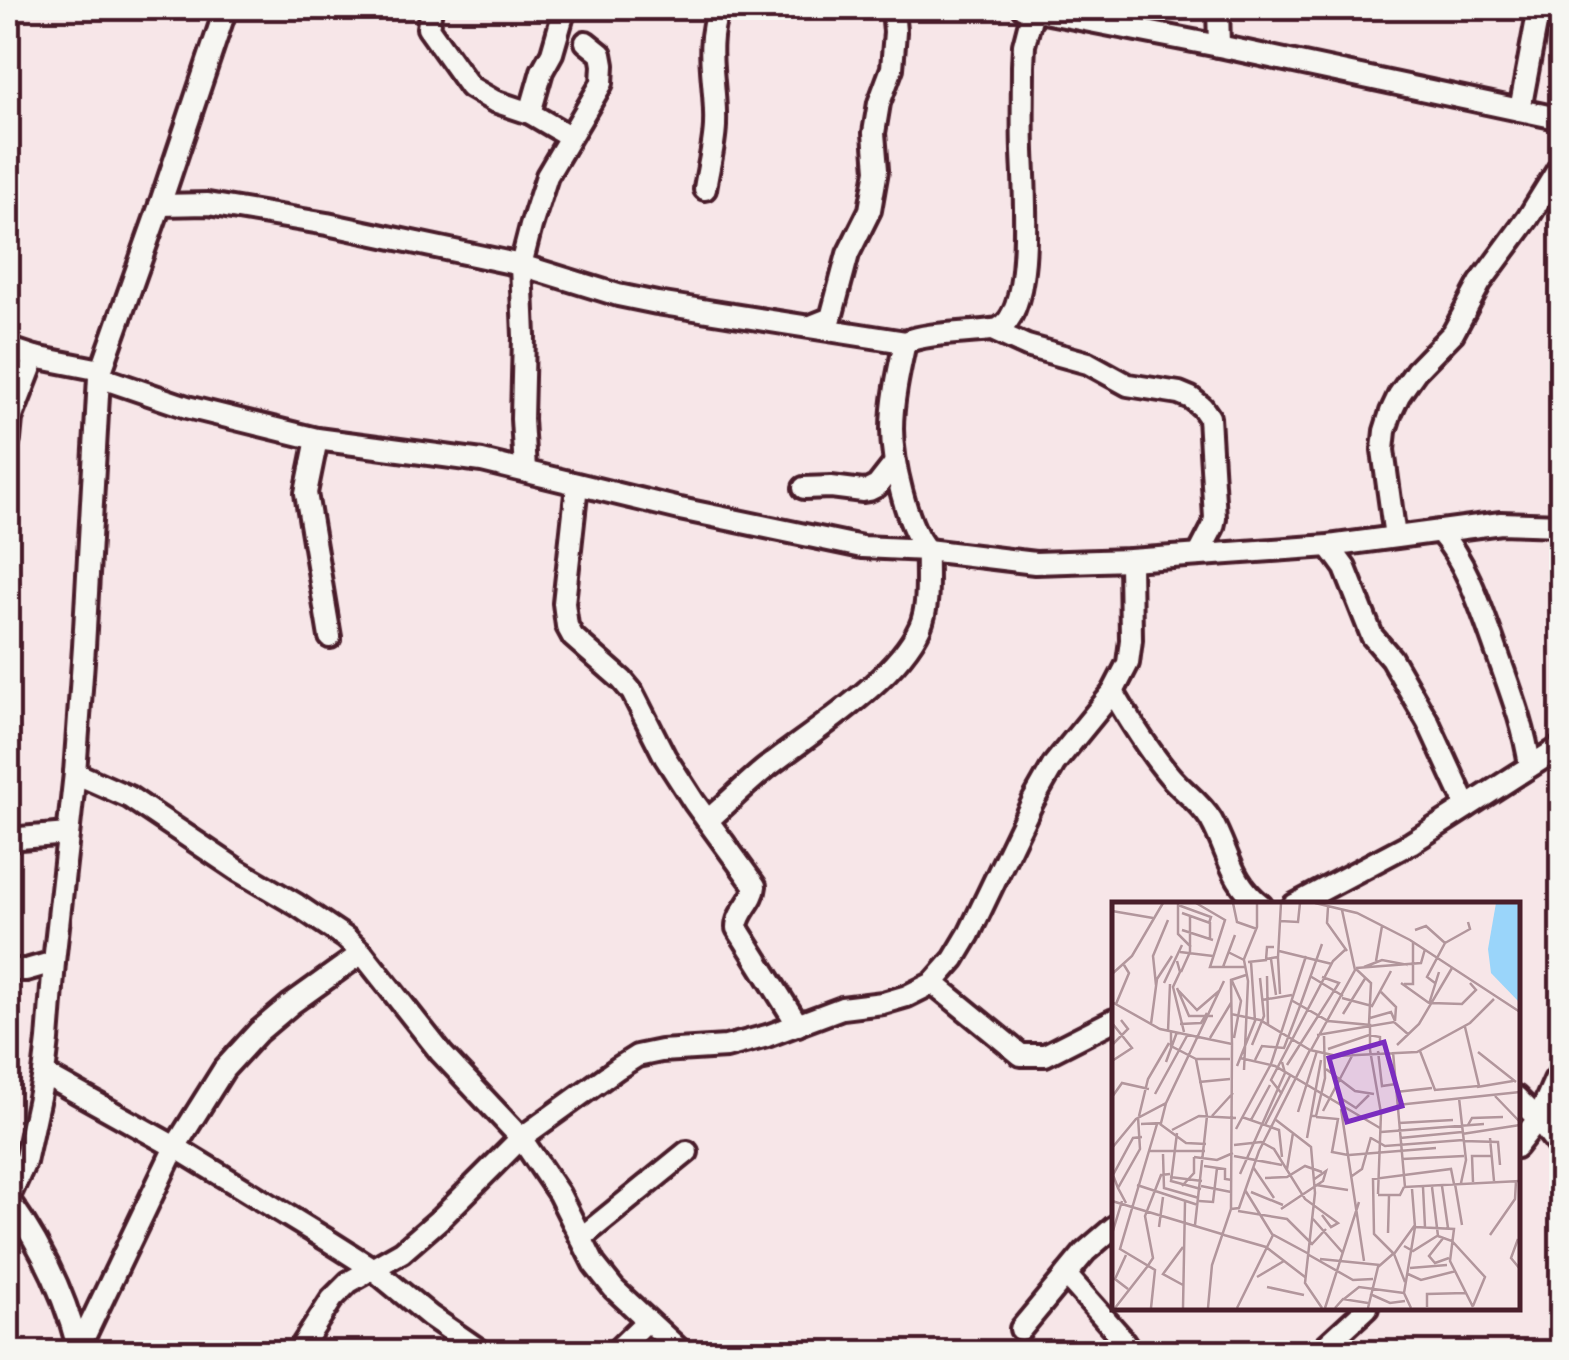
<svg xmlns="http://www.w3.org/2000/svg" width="1569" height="1360" font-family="'Shantell Sans',sans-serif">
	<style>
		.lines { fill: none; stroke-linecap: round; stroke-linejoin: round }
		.minor-casing { stroke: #4a1f2b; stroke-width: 28 }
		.minor { stroke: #f6f6f2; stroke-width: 20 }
		.inset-road { fill: none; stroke: #b2969c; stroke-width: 2.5 }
		.view { fill: #7b2cbf; fill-opacity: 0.15; stroke: #7b2cbf; stroke-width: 5 }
		.inset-edge { fill: none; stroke: #4a1f2b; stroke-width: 5 }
	</style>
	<rect width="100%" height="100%" fill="#f7e6e8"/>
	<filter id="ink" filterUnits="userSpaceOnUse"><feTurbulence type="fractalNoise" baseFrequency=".01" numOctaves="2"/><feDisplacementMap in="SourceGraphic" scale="20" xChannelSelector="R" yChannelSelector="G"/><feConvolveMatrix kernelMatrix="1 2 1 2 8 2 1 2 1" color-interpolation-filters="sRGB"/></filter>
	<g filter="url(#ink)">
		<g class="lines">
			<defs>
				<g id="minor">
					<path d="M431,8L428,28L470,87L494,101L530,113L569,136"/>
					<path d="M1023,8L1219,46L1562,119"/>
					<path d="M1218,8L1219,46"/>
					<path d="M1520,110L1539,8"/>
					<path d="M530,113L542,71L552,53L565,8"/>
					<path d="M705,189C708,169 714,147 715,126C717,86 703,47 719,8"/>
					<path d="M160,205L208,204L327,224L521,265L618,295L657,303L905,342C930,332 968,334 998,329C1035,313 1024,188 1023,151C1022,123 1023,95 1023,66L1024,45L1033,10"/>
					<path d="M811,326L831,318L848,254L870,210L877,170L874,133L879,103L892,68L895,32L893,8"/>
					<path d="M992,330L1027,346L1088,363L1128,385L1179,393L1191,398L1202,407L1209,417L1215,518L1213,527L1199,554"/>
					<path d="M8,348L35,357L101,370"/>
					<path d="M99,377L187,407L317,439L482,461L680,509L862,547L927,550L1035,563L1130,560L1329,546L1501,523L1562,525"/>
					<path d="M317,439L306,493L330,637"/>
					<path d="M9,440L11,419L35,357"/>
					<path d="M525,470L522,419L524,336L521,265L531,226L547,176L602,83L603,65L601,54L586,42"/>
					<path d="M577,485L564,603L567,626L573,637L622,680L632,692L665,757L694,802L755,886C754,901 737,912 737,928L798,1025"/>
					<path d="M804,488L831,487L863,491L869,490L877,486L895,463"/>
					<path d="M1439,531C1466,562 1480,605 1494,644C1508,685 1524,723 1530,766"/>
					<path d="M1395,537L1383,450L1385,431L1391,412L1399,395L1416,371L1453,333L1480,283L1528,218L1562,163"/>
					<path d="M1329,546L1345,568L1372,636L1391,658L1428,722L1467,807"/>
					<path d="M1113,692C1130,721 1147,749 1169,775C1182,791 1200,802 1211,820C1229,852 1230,881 1261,905"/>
					<path d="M75,773L129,797L239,871L297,905L346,938L362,953L441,1053L521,1138L559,1194L594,1264L614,1289L682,1352"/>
					<path d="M708,820C728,803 746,784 766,768C812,732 896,680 920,627C930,604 926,575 927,550C906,526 892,461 892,429C892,401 899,370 905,342"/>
					<path d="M8,839L68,834"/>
					<path d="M1294,905L1411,843L1562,746"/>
					<path d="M8,970H26L54,962"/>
					<path d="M933,983L1021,1055H1045L1114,1020"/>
					<path d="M44,1074L175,1147L329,1241L373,1269L430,1316L482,1352"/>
					<path d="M1516,1097L1538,1119L1562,1151"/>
					<path d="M1516,1147L1538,1119L1555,1080L1562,1071"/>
					<path d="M581,1238L687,1152"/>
					<path d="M1066,1275L1121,1337L1131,1352"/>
					<path d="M1021,1329L1085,1252L1114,1227"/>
					<path d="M78,1347C64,1292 41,1245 8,1199L25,1162L44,1074L48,1040L54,962L75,773L84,647L99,377L160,205L226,8"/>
					<path d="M78,1350L175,1147L224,1069L258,1032L291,1004L362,953"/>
					<path d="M298,1352L332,1299L349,1282L402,1252L441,1218L521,1138L618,1068L637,1056L661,1051L726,1047L767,1036L842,1008L883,1003L907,996L933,983L954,959L969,934L1033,801L1054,764L1113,692L1128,663L1131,640L1130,560"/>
					<path d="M615,1352L647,1321"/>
					<path d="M1319,1352L1367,1308"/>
				</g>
			</defs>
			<!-- minor casing -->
			<use href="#minor" class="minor-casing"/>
			<!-- minor -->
			<use href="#minor" class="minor"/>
		</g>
	</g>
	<!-- overview -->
	<g transform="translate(1112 902)">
		<rect width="408" height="408" fill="#f7e6e8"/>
		<path d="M384,1H407V100L379,71L376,47Z" fill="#9ad5fa"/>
		<path class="inset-road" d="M66,1V32L79,45M84,1L113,18L98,65H133M121,1L125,20L145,27M203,1L245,11L298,38L408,110M66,3L99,15L97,21M216,5L215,21L235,49M0,9L41,16M70,11L98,21V37M168,19L186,20L188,1M70,28L101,38M303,28L314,24L333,41M333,41L358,27L356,20M167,49L220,62M68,50L101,54M116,50L132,58L136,79L132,168M166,56L168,92M132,57L145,25V1M154,57L166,55L169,1M159,57L164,93M65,59L68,70L61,85L72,130M264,59L270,24M136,60L154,58L155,45H162M111,65L123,33M252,65L270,58L296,63M244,66L309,61L313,47M244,67L259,81L257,122M69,70L78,50V14M0,72L20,54L51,1M155,74L156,123M198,74L231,94M120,79L129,99L122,136M52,81L70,43M289,81L317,101M323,81L315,75L333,41M292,82H301V40M44,83L41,54L56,18M65,86L77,114H101M65,87L85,108L107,89M269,90L284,105L283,119M230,96L260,104L279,69M150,98L180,93M179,98L216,119L258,123V148M0,100L48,127L120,142L119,307L100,363L96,406M319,101L350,102L364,88L358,81M4,102L17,71L12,63M317,102L327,70M188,104L210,42M119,112L148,118L198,148M231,112L254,75M258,116L279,110L283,119M0,121L20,146L0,159M39,122L45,77L60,54M68,122L89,121L95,111M56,129L58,82M59,130V144L84,157L95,214L83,323M205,133L282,120L297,133M98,136L119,101M120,142L119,78L134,73M0,143L16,127L9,118M140,143L152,114L148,76M285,143L307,122L340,66M216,147L257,133L268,135V141M199,148L243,68L230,8M258,148L269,211L266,292M266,149L270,184L284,182M308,149L323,188L367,184L353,125M281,150L293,285L408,279M366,150L404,180M128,156L163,164L268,226M84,157H118M143,158L150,144L172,146L188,104M54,160L65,130M175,163L227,81L210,75M125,164L143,119L139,60M214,167L243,189L262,192M87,180L118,177M365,185L401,179M284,190L320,186M43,192L76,132M170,192L159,178L221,59L234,47M383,194L408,220M0,195L10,181L37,187M347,196L354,258L349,281M230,197L244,206L257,193M285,203L408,190M229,207L252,359M211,209L241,152M186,210L205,149M27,214L36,177L57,141M100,214L121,191M199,214H204L213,176L212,134M130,215L167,228L170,255M204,215L226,217L220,250L236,253M139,218L158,183M164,218L199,245L203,291L193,381L210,406M287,221L341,218M29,222L49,221L54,201M48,222L74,241L94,242M153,223L178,174M356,223L360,216L391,215M124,227L159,162L194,54M60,228L87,214L124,216M269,230L372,222M65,231L59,279L89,287M350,232L408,223M195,236L209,158M259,236L273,244L351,238M288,236L350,230M378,236L382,279M351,239L386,240L388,263M122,243L149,240L162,247L193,297L226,321L219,325L210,313M0,246L24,217L54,201L112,79M36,249H93M51,252L52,286L87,296M237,253L324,246M122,254L170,263M82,255L105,258L121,251M290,257L352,254M92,264L113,267V277L120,278M141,265L162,296M175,267L181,231M128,272L173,171L170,160M240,274L250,267L259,235M58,275L90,279M153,276L175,275L193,264L210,270M361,280L360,254H380M343,282L350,323M25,283L86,303M204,283L236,288M70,284L82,271V255M89,284L119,290M330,284L336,326M311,285L313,325M320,285L326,334L340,339L373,375L361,404M6,286L1,273L21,236L30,235M133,288L160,332L197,352M139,290L171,303M266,293H288L292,285M0,299L113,333M87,299L101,300L105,266M14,301L6,286L28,247L26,215M119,307L127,306L147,249L198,148L225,154L305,150L358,121L382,97M169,307L211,279L214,269L201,278M126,309L175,317L200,342L214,327M201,317L231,351M47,325L51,295M303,325L342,327L338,359L361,405M276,331L277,294M0,332L10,299M112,333L154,345L193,375M378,333L403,297L404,279M332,335L317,354L323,361L337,356M406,337L399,356L408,367M292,344L301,349L325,334M71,345L51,372L71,383M282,352L262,332L261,277L339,267L342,282M14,353L3,377L16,387M197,353L241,378L261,377M208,357L268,363M35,365L41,356L33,314L49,273L58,272M298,366L335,363M296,372L309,378L344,369M145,375L172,359M293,380L282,352L303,323M155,385L192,393M258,392L278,401L293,399M232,397L247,385L292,391M315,405V392L354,391M3,406L35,365M39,406L43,368L8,347L45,222M71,406L73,300M125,406L161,333M213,406L247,300M223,406L231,397L256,401M256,406L266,365L282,351M299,406L292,391L303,325L300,287"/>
		<path class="view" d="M272,140L290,204L235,220L217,156Z"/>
		<rect width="408" height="408" class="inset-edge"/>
	</g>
	<!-- margin -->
	<rect width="1569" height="1360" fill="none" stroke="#f6f6f2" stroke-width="40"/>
	<rect x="20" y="20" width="1529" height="1320" fill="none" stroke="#4a1f2b" stroke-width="4" filter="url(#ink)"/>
</svg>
